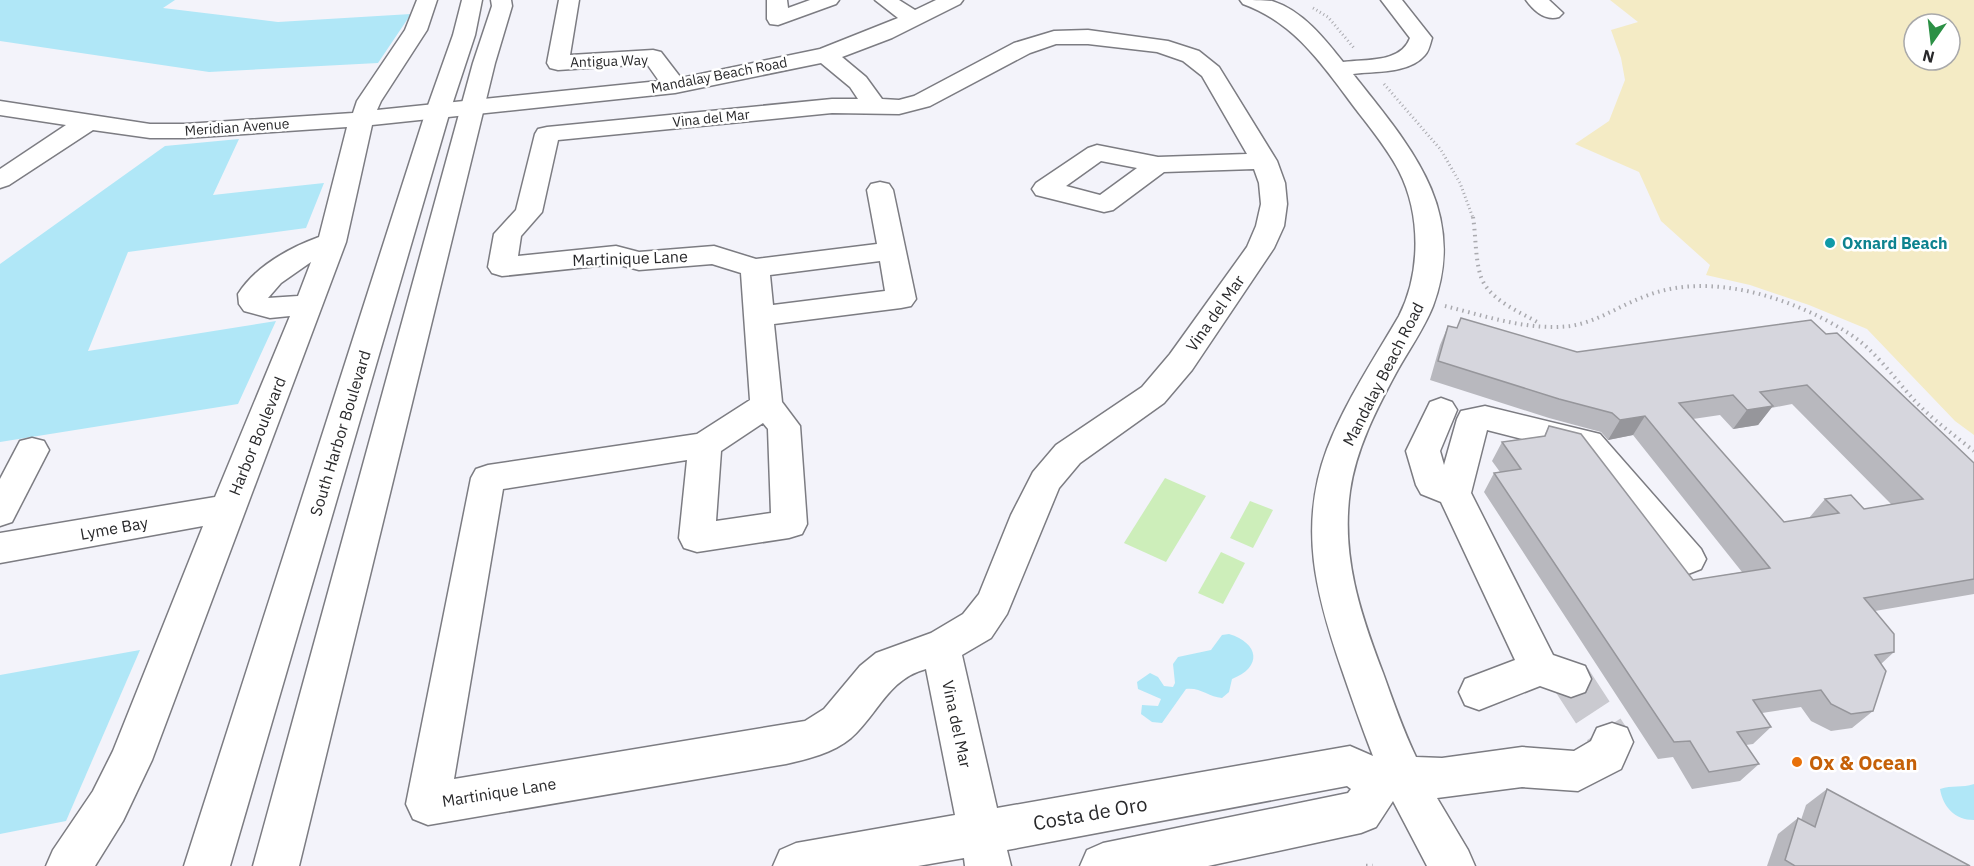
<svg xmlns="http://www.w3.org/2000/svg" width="1974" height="866" font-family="'IBM Plex Sans',sans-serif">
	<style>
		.green { fill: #cdeeba }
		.sand { fill: #f4ebc5; fill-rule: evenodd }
		.water { fill: #b0e7f7 }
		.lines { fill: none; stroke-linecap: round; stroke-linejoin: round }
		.minor-tunnel { stroke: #cacad0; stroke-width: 40; stroke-dasharray: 40 20; stroke-linecap: butt }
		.minor-casing { stroke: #7c7c82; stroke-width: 3 }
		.major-casing { stroke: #7c7c82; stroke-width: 3 }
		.path-far2 { stroke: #aaaaaf; stroke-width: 3; stroke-dasharray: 1 3; stroke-linecap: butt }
		.path-far1 { stroke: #aaaaaf; stroke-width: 4; stroke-dasharray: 1.5 4.5; stroke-linecap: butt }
		.path { stroke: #aaaaaf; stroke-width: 4.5; stroke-dasharray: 1.5 5; stroke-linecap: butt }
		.minor { fill: #fff; fill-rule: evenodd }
		.major { fill: #fff; fill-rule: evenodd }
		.wall { fill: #b8b8be; fill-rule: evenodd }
		.shaded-wall { fill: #96969b }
		.building { fill: #d6d6dd; stroke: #96969b; stroke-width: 1.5; fill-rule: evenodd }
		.culture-dot { fill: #0f9aa8; stroke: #fff; stroke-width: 2 }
		.food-dot { fill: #e8710a; stroke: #fff; stroke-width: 2 }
		.labels { text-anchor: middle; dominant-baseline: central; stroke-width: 5; stroke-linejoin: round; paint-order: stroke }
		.far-street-label { font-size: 14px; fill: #28282a; stroke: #fff }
		.culture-label { font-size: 16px; font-weight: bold; fill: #0d838f; stroke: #fff; text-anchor: start }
		.street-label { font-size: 16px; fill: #28282a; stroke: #fff }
		.near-food-label { font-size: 20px; font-weight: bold; fill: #c56008; stroke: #fff; text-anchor: start }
		.near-street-label { font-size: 20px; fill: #28282a; stroke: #fff }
	</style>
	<rect width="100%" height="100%" fill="#f3f3fa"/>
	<!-- green -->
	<g class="green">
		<path d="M1165,478L1206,496L1166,562L1124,543Z"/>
		<path d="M1250,501L1273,510L1253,548L1230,538Z"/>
		<path d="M1221,552L1245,563L1223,604L1198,593Z"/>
	</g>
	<!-- sand -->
	<path class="sand" d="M1610,0H1974V435L1955,421L1867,329L1809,305L1750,285L1706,275L1710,265L1661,221L1639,172L1575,144L1609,121L1625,80L1621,58L1611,30L1638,22ZM1914,24H1950V60H1914Z"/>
	<!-- water -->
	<g class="water">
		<path d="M0,0H175L163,8L278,22L411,14L378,63L209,72L0,41Z"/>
		<path d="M239,139L213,195L324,183L306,228L128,252L88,351L276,321L238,404L0,442V264L165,146Z"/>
		<path d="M1229,634C1259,643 1263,667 1232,679L1229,692L1222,698C1209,697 1200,687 1186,689L1162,723L1152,722L1141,714L1142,705L1158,706L1161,699L1138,689L1137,682L1150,673L1158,677L1164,686L1173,687L1175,683L1173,664L1178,657L1211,650L1222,635Z"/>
		<path d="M140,650L66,821L0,834V675Z"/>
		<path d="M1974,784V820C1955,820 1943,807 1940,789C1952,785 1962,788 1974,784Z"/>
	</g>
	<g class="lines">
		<!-- minor-tunnel -->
		<path class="minor-tunnel" d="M1571,679L1612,742"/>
		<defs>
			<g id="minor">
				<path d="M417,0H437L427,30L381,101L377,110L659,81L647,64L558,70L550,68L547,63L559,0H579L570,55L653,50L661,52L681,78L820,49L898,18L875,0H899L915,10L936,0H963L960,4L892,38L842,57L866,77L882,99L899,100L914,96L1014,43L1054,31L1088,30L1168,41L1199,51L1219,67L1277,161L1285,183L1287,204L1284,226L1274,248L1192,370L1164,403L1080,463L1059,488L1007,614L991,638L962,655L997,808L1350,746L1373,756C1362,728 1352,699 1342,670C1316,595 1298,527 1327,449C1345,402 1374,359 1399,316C1421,273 1421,214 1399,171C1385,144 1364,121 1346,96C1317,57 1290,21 1243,4L1240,0C1250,0 1263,0 1272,1C1302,10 1325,39 1343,62C1366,59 1401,63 1410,38L1381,0H1402L1432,38C1430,44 1429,51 1425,55C1409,74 1375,71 1353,74C1408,144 1469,209 1433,306C1424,329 1408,351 1396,373C1376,410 1356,449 1350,491C1341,556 1360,613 1383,673C1393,701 1403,730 1416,757L1442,758L1522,747L1574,751L1591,741L1597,728L1612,723L1627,728L1633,742L1621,769L1578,791L1522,787L1437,798L1468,850L1475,866H1427L1393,801L1376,827L1361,833L1208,866H1080L1087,850L1103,843L1348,793L1351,789L1347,786L1007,850L1011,866H965L964,858L918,866H773L780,850L796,843L955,815L926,669C888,679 878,714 851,738C833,753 808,759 786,764L428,825L413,819L406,804L471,478L476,469L488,465L697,434L750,400L741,273L712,264L639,270L616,264L502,276L492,273L488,267L494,234L516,210L535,134L538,129L547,127L832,99H858L850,87L821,63L675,93L372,125L346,242L152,760L123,821L95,866H46L53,850L93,791L113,751L203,526L0,563V533L215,497L290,316L270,318L244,311L239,304L238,294C256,266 289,248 319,237L347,127L185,138H150L93,130L9,185L0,188V169L66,125L0,115V101L150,124H185L353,113L357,101L405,30ZM1056,44H1088L1157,52L1183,61L1202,76L1247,154L1158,157L1097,145L1088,148L1036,183L1032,189L1036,195L1104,212L1113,210L1164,172L1254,169L1259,183L1261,204L1256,226L1247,247L1170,354L1142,387L1056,445L1033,472L1011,515L979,594L963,614L931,633L876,653L860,666L824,709L805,721L454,779L503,489L687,460L679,538L684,548L697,552L789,538L802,534L807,524L800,426L782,402L774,324L901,308L911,306L916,299L893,190L889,184L880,182L871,184L867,190L877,244L756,259L714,246L639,252L616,246L518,256L521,236L542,212L558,140L832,113L899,114L930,106L1030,53ZM1101,161L1137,168L1100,195L1066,186ZM880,261L885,291L773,305L770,275ZM311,262L298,296L268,298L281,283ZM763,423L768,429L771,513L716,521L721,451Z"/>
				<path d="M767,0H787L788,8L810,0H839L836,4L778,25L770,24L767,19Z"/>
				<path d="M1526,0H1549L1563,13L1559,17C1545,21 1534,11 1526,0Z"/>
				<path d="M1441,398L1452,402L1457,410L1440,451L1444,465L1457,419L1461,411L1485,406L1600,434L1701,549L1706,559L1701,569L1688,574L1675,569L1577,453L1487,430L1471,493L1553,655L1585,666L1591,679L1585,692L1571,697L1540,686L1479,710L1465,705L1459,692L1465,679L1515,660L1441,502L1421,494L1416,485L1406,451L1430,402Z"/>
				<path d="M32,438L44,441L49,450L12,522L0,526V479L20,441Z"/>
			</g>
			<g id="major">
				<path d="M462,0H482L475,35L450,111L230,866H184L426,111L453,35Z"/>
				<path d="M491,0H511L512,6L495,63L299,866H253L473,63L492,6Z"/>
			</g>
		</defs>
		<!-- minor casing -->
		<use href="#minor" class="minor-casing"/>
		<!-- major casing -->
		<use href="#major" class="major-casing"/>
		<!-- path-far2 -->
		<g class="path-far2">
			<path d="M1313,8L1328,17L1354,48"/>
			<path d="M1384,84L1441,150L1460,183L1473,218"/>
		</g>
		<!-- path-far1 -->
		<g class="path-far1">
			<path d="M1473,217C1476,236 1475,259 1481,277C1489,300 1520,312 1539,323"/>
			<path d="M1445,306C1485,316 1529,331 1570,326C1598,322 1620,305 1646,296C1709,271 1790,297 1845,331C1874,348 1893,377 1915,401C1933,420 1954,435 1974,451"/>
		</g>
		<!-- path -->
		<path class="path" d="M1366,866H1373"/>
		<!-- minor -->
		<use href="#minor" class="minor"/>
		<!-- major -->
		<use href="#major" class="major"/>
	</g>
	<!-- wall -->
	<g class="wall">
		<path d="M1448,326L1577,352L1826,334L1974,463V594L1875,611L1894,652L1881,664L1873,711L1852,728L1831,731L1811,721L1801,707L1762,713L1771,727L1753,744L1746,745L1759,764L1740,781L1692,789L1673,757L1658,759L1484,492L1494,473L1500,472L1492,461L1502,442L1544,436L1549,426L1693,580L1742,572L1633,435L1608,440L1601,432L1549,418L1430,380L1440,345ZM1792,404L1891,504L1864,509L1825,499L1809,518L1784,522L1693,419L1720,415L1733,429L1758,425L1771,408Z"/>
		<path d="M1827,789L1970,866H1767L1778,834L1798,818L1801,820L1806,805Z"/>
	</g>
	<!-- shaded-wall -->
	<g class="shaded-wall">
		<path d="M1773,406L1758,425L1733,429L1747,410Z"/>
		<path d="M1645,416L1633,435L1608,440L1620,420Z"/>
	</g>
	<!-- building -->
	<g class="building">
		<path d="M1461,318L1577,352L1811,320L1826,334L1837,333L1974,463V579L1864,598L1894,634V652L1875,655L1886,671L1873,711L1851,714L1831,704L1821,690L1753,700L1771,727L1737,732L1759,764L1709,772L1690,741L1674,742L1494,473L1521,469L1502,442L1545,436L1549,426L1581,434L1693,580L1770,568L1645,416L1620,420L1612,413L1559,399L1438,361L1448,326L1457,328ZM1807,385L1923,499L1864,509L1851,495L1825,499L1839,513L1784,522L1679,403L1733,395L1747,410L1773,406L1760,392Z"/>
		<path d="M1827,789L1970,866H1795L1785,860L1798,818L1815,827Z"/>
	</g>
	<!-- markers -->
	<circle class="culture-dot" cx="1830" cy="243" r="6"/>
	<circle class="food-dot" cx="1797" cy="762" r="6"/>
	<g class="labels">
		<!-- far-street labels -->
		<g class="far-street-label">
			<text transform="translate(609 61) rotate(-2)">Antigua Way</text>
			<text transform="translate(719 75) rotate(-11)">Mandalay Beach Road</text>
			<text transform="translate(711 118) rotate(-6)">Vina del Mar</text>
			<text transform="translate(237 127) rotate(-4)">Meridian Avenue</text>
		</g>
		<!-- culture labels -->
		<g class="culture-label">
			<text x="1842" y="243">Oxnard Beach</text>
		</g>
		<!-- street labels -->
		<g class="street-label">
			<text transform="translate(630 258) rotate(-2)">Martinique Lane</text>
			<text transform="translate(1215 313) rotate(-55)">Vina del Mar</text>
			<text transform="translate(1383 374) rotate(-63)">Mandalay Beach Road</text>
			<text transform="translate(340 433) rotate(-73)">South Harbor Boulevard</text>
			<text transform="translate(257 436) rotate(-68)">Harbor Boulevard</text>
			<text transform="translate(114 528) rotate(-10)">Lyme Bay</text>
			<text transform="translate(957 724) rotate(78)">Vina del Mar</text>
			<text transform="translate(499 792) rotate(-9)">Martinique Lane</text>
		</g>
		<!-- near-food labels -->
		<g class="near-food-label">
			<text x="1809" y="762">Ox &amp; Ocean</text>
		</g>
		<!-- near-street labels -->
		<g class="near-street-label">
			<text transform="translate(1090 813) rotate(-10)">Costa de Oro</text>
		</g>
	</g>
	<!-- north arrow -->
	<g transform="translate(1932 42) rotate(194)"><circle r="28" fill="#ffffff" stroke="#a9a9aa" stroke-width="1.5"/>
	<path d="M0-4.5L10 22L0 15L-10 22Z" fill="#2b9045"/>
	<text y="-9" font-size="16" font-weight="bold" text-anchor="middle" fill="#28282a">N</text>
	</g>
</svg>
